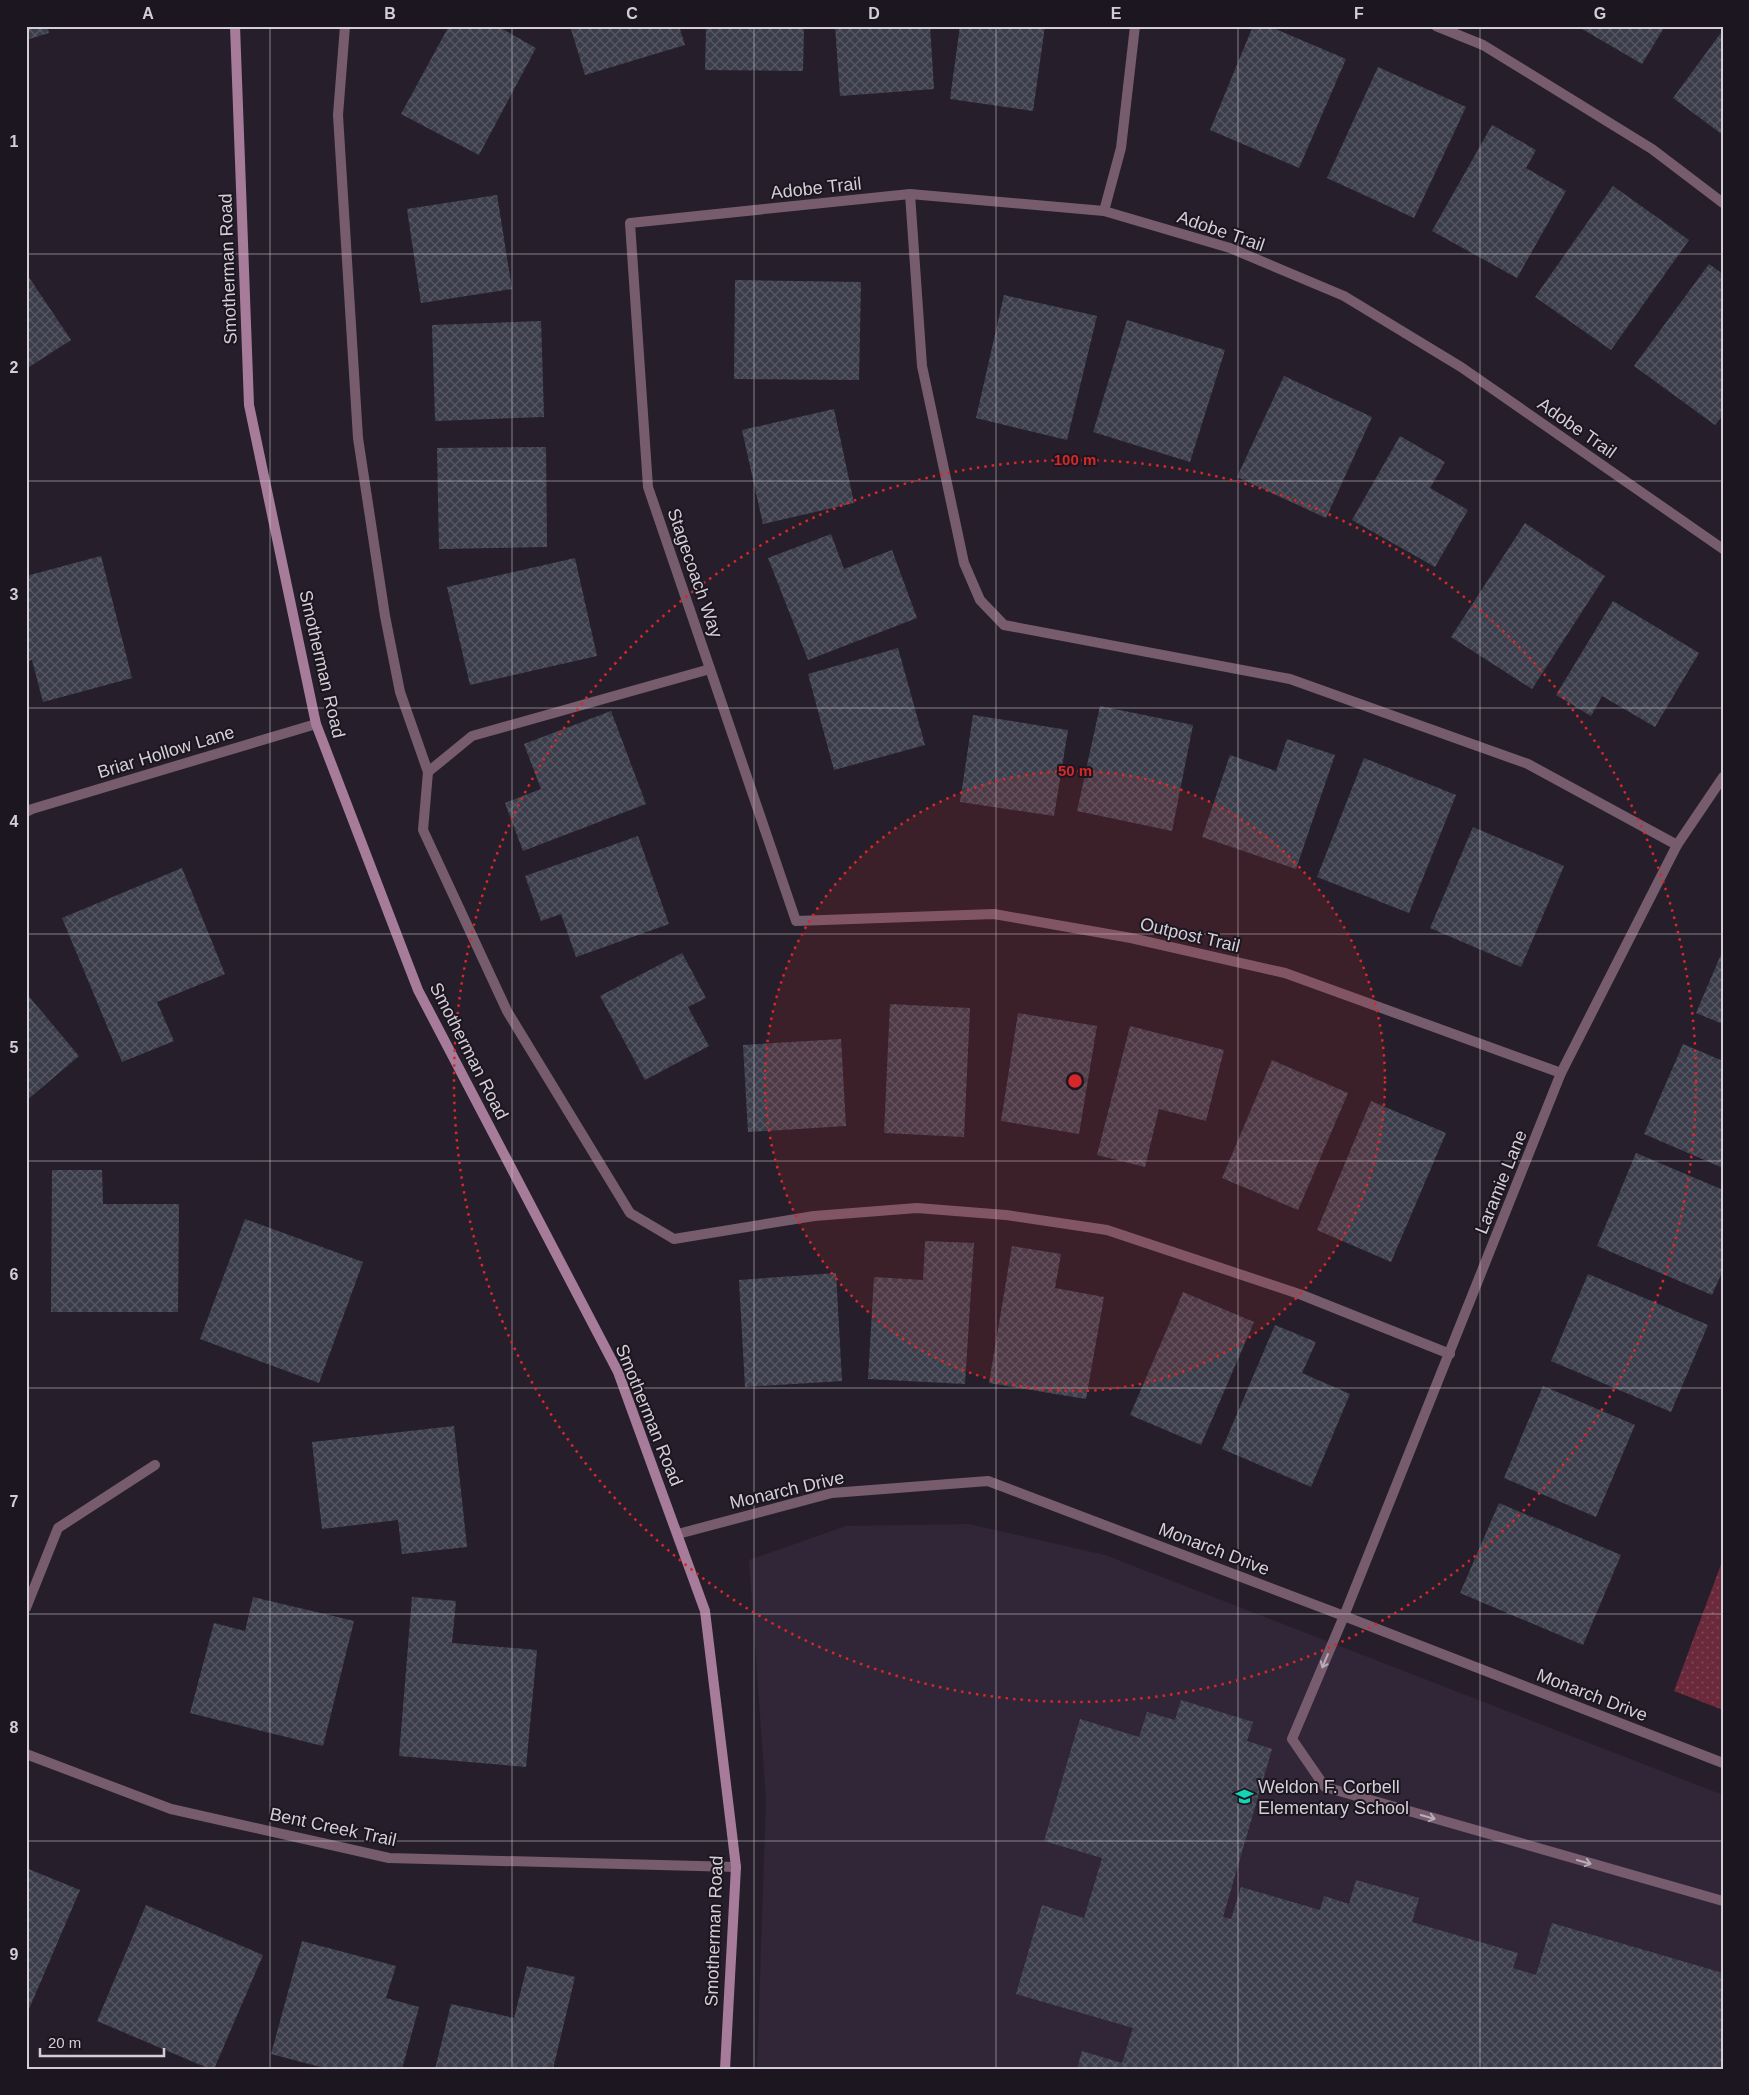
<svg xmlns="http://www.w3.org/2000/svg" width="1749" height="2095" font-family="Arial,sans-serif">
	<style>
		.built { fill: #302637 }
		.park { fill: url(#park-dots) }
		.building { fill: url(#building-cross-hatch) }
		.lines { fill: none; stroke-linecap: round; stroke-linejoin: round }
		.lane { stroke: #775c6e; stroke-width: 10 }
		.street { stroke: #775c6e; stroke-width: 10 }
		.secondary { stroke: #a77c9a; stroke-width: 10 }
		.oneway { stroke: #b8acb8 }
		.grid { fill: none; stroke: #d4cfd7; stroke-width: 1; stroke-opacity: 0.55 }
		.ring { fill: none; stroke: #d62828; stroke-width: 2.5; stroke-dasharray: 2.5 5 }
		.labels { text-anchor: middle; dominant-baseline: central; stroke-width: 4; stroke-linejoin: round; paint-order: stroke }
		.street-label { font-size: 18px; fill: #d4cfd7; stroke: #1c1621 }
		.poi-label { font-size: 18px; fill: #d4cfd7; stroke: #1c1621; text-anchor: start }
		.centre { fill: #d62828; stroke: #1c1621; stroke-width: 2.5 }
		.ring-label { font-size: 15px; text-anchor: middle; font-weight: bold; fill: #d62828; stroke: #1c1621; stroke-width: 4; stroke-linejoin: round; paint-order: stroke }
		.neatline { fill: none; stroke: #d4cfd7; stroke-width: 2 }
		.grid-label { font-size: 16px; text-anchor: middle; font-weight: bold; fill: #d4cfd7 }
	</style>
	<defs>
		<pattern id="park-dots" width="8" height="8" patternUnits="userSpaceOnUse" patternTransform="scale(1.25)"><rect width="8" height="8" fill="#6b293c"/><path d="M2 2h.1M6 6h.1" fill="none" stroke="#7f4757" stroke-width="1.8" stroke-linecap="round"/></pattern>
		<pattern id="building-cross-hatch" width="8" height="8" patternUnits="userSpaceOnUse" patternTransform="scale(1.25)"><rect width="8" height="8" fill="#3c3d4b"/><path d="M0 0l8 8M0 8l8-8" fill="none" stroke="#575864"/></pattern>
	</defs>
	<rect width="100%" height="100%" fill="#261f2b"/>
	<!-- built -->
	<path class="built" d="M969,1524L1105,1555L1723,1795V2069H757L766,1799L749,1560L846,1526Z"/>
	<!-- park -->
	<path class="park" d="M1723,1559V1710L1674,1691Z"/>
	<!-- building -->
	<g class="building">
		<path d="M26,26H47L49,33L26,40Z"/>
		<path d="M449,26H497L536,48L479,155L401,114Z"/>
		<path d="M570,26H679L685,45L585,75Z"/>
		<path d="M706,26H804L803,71L705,70Z"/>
		<path d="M835,26H930L934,89L840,96Z"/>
		<path d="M960,26H1045L1033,111L950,99Z"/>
		<path d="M1253,26H1268L1346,59L1299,168L1210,130Z"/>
		<path d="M1577,26H1665L1642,64Z"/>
		<path d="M1723,30V135L1673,98Z"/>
		<path d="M1378,67L1466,107L1414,218L1327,178Z"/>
		<path d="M1492,125L1536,150L1526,168L1566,191L1517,278L1432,231Z"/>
		<path d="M1613,186L1689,240L1611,350L1535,297Z"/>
		<path d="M497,195L512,289L421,303L407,209Z"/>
		<path d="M1709,264L1723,274V415L1715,425L1634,366Z"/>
		<path d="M26,273L71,340L26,369Z"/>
		<path d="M735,280L861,282L859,380L734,379Z"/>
		<path d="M1004,295L1097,316L1067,440L976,418Z"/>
		<path d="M1127,320L1225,350L1190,462L1093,432Z"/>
		<path d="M541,321L544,417L435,421L432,325Z"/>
		<path d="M1284,376L1372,417L1326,518L1237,477Z"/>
		<path d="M834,409L854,503L763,524L742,430Z"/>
		<path d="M1400,436L1445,462L1430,488L1468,510L1435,567L1352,520Z"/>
		<path d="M546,447L547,547L439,549L437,448Z"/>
		<path d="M1525,523L1605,576L1532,689L1451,637Z"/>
		<path d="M831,534L844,569L892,550L917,618L808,660L768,558Z"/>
		<path d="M101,556L132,678L43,702L32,660L26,662V576Z"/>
		<path d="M575,558L597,656L470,685L447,587Z"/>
		<path d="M1613,601L1699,653L1655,727L1602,696L1591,716L1556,695Z"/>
		<path d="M898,648L925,745L834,770L808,674Z"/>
		<path d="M1100,706L1193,725L1172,831L1077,811Z"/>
		<path d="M611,711L646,804L523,851L505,803L541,789L524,744Z"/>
		<path d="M973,715L1068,730L1054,816L960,802Z"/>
		<path d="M1287,739L1335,755L1296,869L1202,837L1230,755L1276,771Z"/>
		<path d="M1364,758L1456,795L1409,913L1317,877Z"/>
		<path d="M1473,827L1564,866L1521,967L1430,928Z"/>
		<path d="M638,836L669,924L576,957L561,914L541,921L525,876Z"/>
		<path d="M182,868L225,974L157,1002L174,1041L122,1062L62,918Z"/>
		<path d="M1723,950V1024L1696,1013Z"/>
		<path d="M682,953L706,998L688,1007L709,1046L645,1080L600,996Z"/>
		<path d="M26,993L79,1056L26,1101Z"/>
		<path d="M890,1004L970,1008L964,1137L884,1133Z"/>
		<path d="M1018,1013L1097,1026L1079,1134L1001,1121Z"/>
		<path d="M1130,1026L1224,1050L1206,1121L1159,1109L1145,1167L1097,1155Z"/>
		<path d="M841,1039L846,1126L748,1132L743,1045Z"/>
		<path d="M1683,1044L1723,1061V1168L1644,1134Z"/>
		<path d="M1272,1060L1348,1093L1298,1210L1222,1178Z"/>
		<path d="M1371,1101L1446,1133L1391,1262L1317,1230Z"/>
		<path d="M1636,1153L1723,1190V1270L1712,1295L1597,1246Z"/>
		<path d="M52,1170H102L103,1204H179L178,1312H51Z"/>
		<path d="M245,1219L363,1262L319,1383L200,1339Z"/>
		<path d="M925,1241L974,1243L965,1384L868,1379L874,1277L923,1280Z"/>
		<path d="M1012,1246L1061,1254L1055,1288L1104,1297L1086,1399L989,1383Z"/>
		<path d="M836,1273L842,1381L745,1387L739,1280Z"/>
		<path d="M1588,1274L1708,1325L1671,1412L1551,1361Z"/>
		<path d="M1183,1292L1254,1322L1201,1445L1130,1415Z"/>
		<path d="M1275,1325L1316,1342L1302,1373L1350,1394L1311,1487L1222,1449Z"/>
		<path d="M1543,1386L1635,1425L1596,1517L1504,1478Z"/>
		<path d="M454,1426L467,1547L402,1554L398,1520L322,1529L312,1442Z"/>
		<path d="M1499,1503L1621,1555L1583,1645L1460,1593Z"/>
		<path d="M253,1597L354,1621L323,1746L190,1713L214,1623L245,1631Z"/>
		<path d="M412,1597L456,1601L452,1643L537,1650L526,1767L399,1756Z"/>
		<path d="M1181,1700L1253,1722L1247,1741L1272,1749L1223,1917L1231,1919L1241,1887L1320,1910L1324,1896L1349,1904L1356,1880L1419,1898L1412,1922L1518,1953L1513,1968L1536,1975L1552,1923L1723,1973V2069H1077L1082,2051L1122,2063L1133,2028L1016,1994L1042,1905L1084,1918L1102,1858L1044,1841L1080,1719L1139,1737L1147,1712L1175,1720Z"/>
		<path d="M26,1868L80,1890L26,2016Z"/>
		<path d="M146,1905L263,1955L214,2069H210L97,2021Z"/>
		<path d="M302,1941L396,1966L386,1998L419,2007L402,2069H328L271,2054Z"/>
		<path d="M527,1966L575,1977L553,2069H435L451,2004L514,2018Z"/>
	</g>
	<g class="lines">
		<!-- lane -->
		<g class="lane">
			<path d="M345,26L338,115L358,438L385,616L400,692L428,772"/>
			<path d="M1436,26L1483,45L1652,149L1723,203"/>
			<path d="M910,194L922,366L964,563L980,600L1004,625L1290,679L1528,764L1677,845"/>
			<path d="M1344,1616L1292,1739L1325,1787L1723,1901"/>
		</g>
		<!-- street -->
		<g class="street">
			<path d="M1104,211L1121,148L1135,26"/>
			<path d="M710,669L472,736L428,772L423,830L507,1011L630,1213L674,1239L814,1216L917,1208L1006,1215L1107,1230L1302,1295L1450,1354"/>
			<path d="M26,812L32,809L316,724"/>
			<path d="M1561,1073L1285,973L1131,938L994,914L796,921L648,487L630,223L910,194L1104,211L1230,248L1344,296L1461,367L1723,549"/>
			<path d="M678,1534L832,1493L988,1481L1344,1616L1723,1763"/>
			<path d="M26,1608L58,1528L155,1465"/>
			<path d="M1344,1616L1561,1073L1677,845L1723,777"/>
			<path d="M26,1754L171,1809L389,1858L736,1867"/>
		</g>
		<!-- secondary -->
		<path class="secondary" d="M235,26L249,405L316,724L418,990L618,1372L705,1611L736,1867L725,2069"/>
	</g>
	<!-- one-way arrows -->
	<defs><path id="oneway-shaft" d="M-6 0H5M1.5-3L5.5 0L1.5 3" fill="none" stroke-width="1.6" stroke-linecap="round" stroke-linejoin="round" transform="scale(1.25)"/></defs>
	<g class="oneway">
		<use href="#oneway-shaft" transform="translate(1325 1661) rotate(113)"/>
		<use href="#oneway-shaft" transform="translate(1428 1817) rotate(16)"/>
		<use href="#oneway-shaft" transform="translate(1584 1862) rotate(16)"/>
	</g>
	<!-- grid -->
	<path class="grid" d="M270,26V2069M512,26V2069M754,26V2069M996,26V2069M1238,26V2069M1480,26V2069M26,254H1723M26,481H1723M26,708H1723M26,934H1723M26,1161H1723M26,1388H1723M26,1614H1723M26,1841H1723"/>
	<!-- distance rings -->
	<circle cx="1075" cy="1081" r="310" fill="#d62828" fill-opacity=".12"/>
	<g class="ring">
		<circle cx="1075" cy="1081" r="310"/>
		<circle cx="1075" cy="1081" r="621"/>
	</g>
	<!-- icons -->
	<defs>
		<symbol id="school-bare" viewBox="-9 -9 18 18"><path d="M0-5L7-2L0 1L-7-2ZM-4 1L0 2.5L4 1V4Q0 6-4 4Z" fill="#13d5b4" stroke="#1c1621" stroke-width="2.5" paint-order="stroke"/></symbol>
	</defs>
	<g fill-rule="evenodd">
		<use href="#school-bare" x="1232" y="1784" width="25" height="25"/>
	</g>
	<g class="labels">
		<!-- street labels -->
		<g class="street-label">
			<text transform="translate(816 188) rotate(-6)">Adobe Trail</text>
			<text transform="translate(1221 231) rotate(19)">Adobe Trail</text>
			<text transform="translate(228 269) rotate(-92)">Smotherman Road</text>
			<text transform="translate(1577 428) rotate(35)">Adobe Trail</text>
			<text transform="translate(695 573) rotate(71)">Stagecoach Way</text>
			<text transform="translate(322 664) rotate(77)">Smotherman Road</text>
			<text transform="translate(166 752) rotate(-17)">Briar Hollow Lane</text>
			<text transform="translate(1190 935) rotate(13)">Outpost Trail</text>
			<text transform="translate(469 1051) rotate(63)">Smotherman Road</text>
			<text transform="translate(1501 1182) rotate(-68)">Laramie Lane</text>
			<text transform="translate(649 1415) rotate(68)">Smotherman Road</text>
			<text transform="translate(787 1490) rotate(-13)">Monarch Drive</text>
			<text transform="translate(1214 1549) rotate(21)">Monarch Drive</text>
			<text transform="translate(1592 1695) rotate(21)">Monarch Drive</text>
			<text transform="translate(333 1827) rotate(12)">Bent Creek Trail</text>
			<text transform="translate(714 1931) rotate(-88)">Smotherman Road</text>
		</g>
		<!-- poi labels -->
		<g class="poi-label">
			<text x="1258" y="1787">Weldon F. Corbell<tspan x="1258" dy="21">Elementary School</tspan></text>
		</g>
	</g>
	<circle cx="1075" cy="1081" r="8" class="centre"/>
	<g class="ring-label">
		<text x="1075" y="465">100 m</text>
		<text x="1075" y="776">50 m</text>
	</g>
	<!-- border -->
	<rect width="1749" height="2095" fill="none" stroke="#1c1621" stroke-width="55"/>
	<!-- scale -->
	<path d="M40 2048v8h124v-8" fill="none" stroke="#d4cfd7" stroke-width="2.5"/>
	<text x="48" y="2048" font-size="15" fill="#d4cfd7" stroke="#1c1621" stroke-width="4" paint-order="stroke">20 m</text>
	<rect x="28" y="28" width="1694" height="2040" class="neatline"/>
	<g class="grid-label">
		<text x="148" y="19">A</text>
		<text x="390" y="19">B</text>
		<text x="632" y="19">C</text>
		<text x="874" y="19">D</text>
		<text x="1116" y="19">E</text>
		<text x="1359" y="19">F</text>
		<text x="1600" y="19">G</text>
		<text x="14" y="147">1</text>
		<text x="14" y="373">2</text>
		<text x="14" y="600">3</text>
		<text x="14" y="827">4</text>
		<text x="14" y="1053">5</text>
		<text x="14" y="1280">6</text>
		<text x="14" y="1507">7</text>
		<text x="14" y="1733">8</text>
		<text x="14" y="1960">9</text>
	</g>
</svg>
